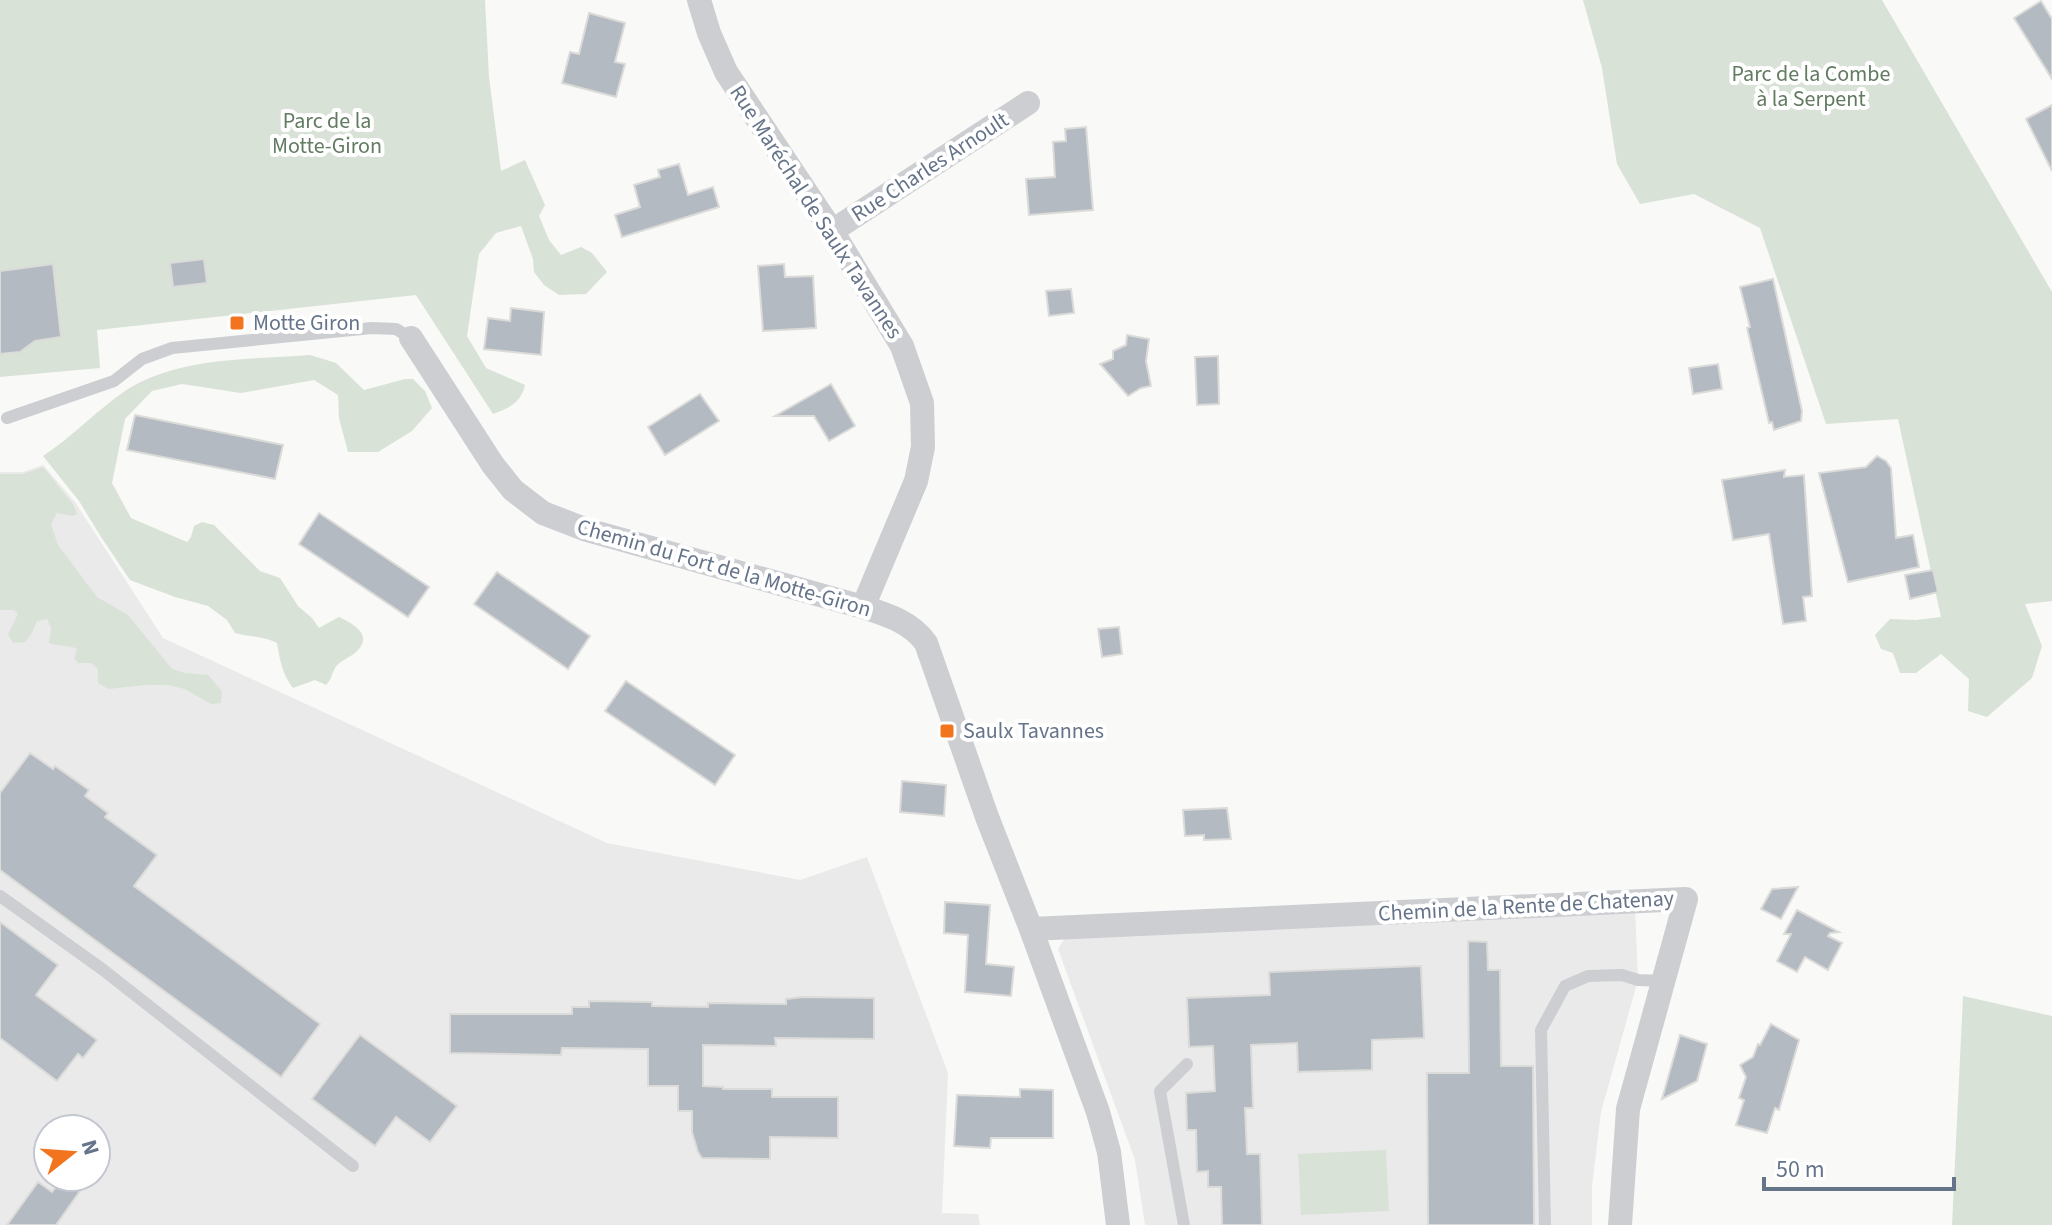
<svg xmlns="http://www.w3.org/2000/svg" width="2052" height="1225" font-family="'Source Sans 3',sans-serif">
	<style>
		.built { fill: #eaeaea; fill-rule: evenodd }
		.green { fill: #d9e2d7 }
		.building { fill: #b4bac1; stroke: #dbdbd9; stroke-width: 2 }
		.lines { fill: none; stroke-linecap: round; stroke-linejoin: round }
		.lane { stroke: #ccced2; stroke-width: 12 }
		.street { stroke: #ccced2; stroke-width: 24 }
		.poi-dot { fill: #f2741e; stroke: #fff; stroke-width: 3 }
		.labels { text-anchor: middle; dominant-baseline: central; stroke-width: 8; stroke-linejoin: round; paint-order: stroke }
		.park-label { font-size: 22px; fill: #627b61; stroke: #fff }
		.street-label { font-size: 22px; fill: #66748a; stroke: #fff }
		.poi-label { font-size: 22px; fill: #66748a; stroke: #fff; text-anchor: start }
	</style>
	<rect width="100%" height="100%" fill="#f9f9f7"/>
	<!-- built -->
	<g class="built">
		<path d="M43,465L75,502L163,638L607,843L800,880L867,857L948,1073L942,1213L978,1214L980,1225H0V472H23ZM48,1129H96V1177H48Z"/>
		<path d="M1635,908L1638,980L1601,1112L1592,1186V1225H1145L1135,1160L1058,949L1068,933Z"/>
	</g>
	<!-- green -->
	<g class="green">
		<path d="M0,0H485L489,77L501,171L525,160L545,205L539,216L549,240L561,255L581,247L592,253L607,272L586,294L559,295L544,285L534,272L533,259L521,226L496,233L479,254L467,336L486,368L525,385C521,403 509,408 493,414L416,295L97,330L100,368L0,377Z"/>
		<path d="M1583,0H1882L2052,292V601L2025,604L2042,646L2032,678L1987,717L1968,711L1969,679L1941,654L1916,673H1900L1893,653L1881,649L1875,635L1890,619L1916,620L1941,617L1898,419L1826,424L1760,228L1694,194L1640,204L1617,164L1602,68Z"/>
		<path d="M310,355L336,363L364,390L405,379H413L425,391L432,408L412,431L378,452H348L339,418L338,395L314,380L241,393L182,384L152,391L125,419L112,483L131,518L187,542L191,537L194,526L202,522L214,525L260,571L280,578L298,606L312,618L319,628L339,617C354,624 375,636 355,653C349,658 339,661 335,668C331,675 332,679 326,685L315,680L293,688C282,674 280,660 277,643C264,636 249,637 235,633L227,620L208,606L175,597L130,580L101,537L79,501L43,456C72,437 96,411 125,391C179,356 249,360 310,355Z"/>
		<path d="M43,467L73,504L77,514L72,516L57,513L51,524L58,545L97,597L128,615L172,669L185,673L208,675L222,691L221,703L211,704L185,689L167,685H146L108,689L98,683V669L91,663H78L74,658L77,649C68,644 59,647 49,643L51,628L47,619L37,621L32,633L25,642L13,643L8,634L18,614L14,610H0V474H23Z"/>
		<path d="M1963,996L2052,1016V1225H1952Z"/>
		<path d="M1386,1150L1389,1211L1301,1215L1298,1154Z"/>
	</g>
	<!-- building -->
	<g class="building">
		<path d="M2041,1L2052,19V79L2014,18Z"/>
		<path d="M589,13L625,23L615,62L625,64L616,97L562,83L570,52L579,54Z"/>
		<path d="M2052,105V171L2026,119Z"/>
		<path d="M1086,127L1093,210L1029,215L1026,179L1055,177L1053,142L1066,141L1065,129Z"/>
		<path d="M679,164L688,195L713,187L719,207L622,237L615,215L640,207L634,185L660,177L658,170Z"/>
		<path d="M204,259L207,283L173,287L170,263Z"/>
		<path d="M53,264L61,337L35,341L20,352L0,354V271Z"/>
		<path d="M784,264L785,277L813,276L816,328L763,331L758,266Z"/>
		<path d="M1773,279L1802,411L1801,421L1774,430L1772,422L1769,423L1747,328L1750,327L1740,287Z"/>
		<path d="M1071,289L1074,313L1049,316L1046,291Z"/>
		<path d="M511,308L544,312L541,355L484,349L488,318L510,321Z"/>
		<path d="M1127,335L1149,339L1146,361L1151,386L1141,388L1128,396L1100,364L1113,359V351L1126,345Z"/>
		<path d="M1218,356L1219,404L1197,405L1195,357Z"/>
		<path d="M1718,364L1722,389L1693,394L1689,368Z"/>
		<path d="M831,384L855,426L829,441L814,416H775Z"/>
		<path d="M700,394L719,421L665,455L648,427Z"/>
		<path d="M135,415L283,445L275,479L127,450Z"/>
		<path d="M1877,456L1886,461L1891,468L1896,538L1913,535L1919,567L1848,582L1819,473L1866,467Z"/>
		<path d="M1785,470L1784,477L1804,475L1812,596L1803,597L1806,621L1783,624L1769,534L1733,540L1722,480Z"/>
		<path d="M319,513L429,587L408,617L299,544Z"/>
		<path d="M1933,570L1938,592L1910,599L1905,575Z"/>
		<path d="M497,572L590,636L568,669L474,604Z"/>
		<path d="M1119,627L1122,654L1102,657L1098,629Z"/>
		<path d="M626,681L735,755L715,785L605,711Z"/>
		<path d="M30,753L53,769L55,766L89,790L85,796L108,813L105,817L157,855L134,886L320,1024L281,1077L0,870V793Z"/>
		<path d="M902,781L946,785L944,816L900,812Z"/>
		<path d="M1227,808L1231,839L1204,840V835L1185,836L1183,810Z"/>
		<path d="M1798,887L1781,919L1761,909L1772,889Z"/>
		<path d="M945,902L990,905L986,964L1014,967L1011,996L965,992L968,935L944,933Z"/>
		<path d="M1797,910L1839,932L1830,933L1828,936L1842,943L1828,970L1805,957L1797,972L1777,961L1791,934H1784Z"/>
		<path d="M0,922L58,965L36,995L97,1040L83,1058L78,1054L57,1081L0,1038Z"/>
		<path d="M1468,941L1487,942L1488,970H1500L1501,1066H1533L1534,1225H1428L1427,1073H1469Z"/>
		<path d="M1421,966L1424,1038L1372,1040V1070L1298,1072L1297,1043L1251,1045L1253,1108H1245L1247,1154H1260L1262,1225H1222L1221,1187H1208V1171L1197,1172L1196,1130H1187L1186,1093L1215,1091L1213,1046L1189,1047L1187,998L1270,995L1269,972Z"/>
		<path d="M803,997L874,998V1039L775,1038L776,1046L703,1045V1086L723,1087V1089H772V1097H838V1138L770,1137V1159L702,1158L698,1152L692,1132V1111H678V1086H648V1049L562,1048L561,1055L450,1053V1014H572V1007H589V1001L652,1002V1006L708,1007V1003L786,1004V999Z"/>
		<path d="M1771,1024L1799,1040L1779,1110L1775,1108L1767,1133L1736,1125L1744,1100L1739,1098L1746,1077L1740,1065L1753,1057L1758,1044L1760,1045Z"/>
		<path d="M360,1035L457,1106L430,1142L396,1117L375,1146L312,1099Z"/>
		<path d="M1680,1035L1707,1044L1697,1081L1662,1099Z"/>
		<path d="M1020,1089L1053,1090V1138H991L990,1148L954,1146L957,1095L1020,1097Z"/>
		<path d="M63,1178L80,1191L56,1225H7L38,1182L52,1192Z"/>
	</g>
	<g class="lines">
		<!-- lane -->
		<g class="lane">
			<path d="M7,418L114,381L142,359L172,348L372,328L396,329L411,338"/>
			<path d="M0,896L102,969L353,1166"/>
			<path d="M1184,1225L1160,1091L1187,1064"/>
			<path d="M1545,1225L1541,1030L1565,986L1588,976L1622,975L1638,980L1663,981"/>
		</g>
		<!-- street -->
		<g class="street">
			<path d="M699,0L709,33L726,72L832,231L902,346L922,403L923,447L916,481L863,607"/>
			<path d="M832,231L1028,103"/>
			<path d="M411,338L493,465L513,490L543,513L587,530L863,607C888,615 911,622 926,643L987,817L1031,929L1098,1112L1109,1152L1118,1225"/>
			<path d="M1031,929L1686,899L1628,1109L1620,1225"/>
		</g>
	</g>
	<!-- markers -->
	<g class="poi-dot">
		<rect x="229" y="315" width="16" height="16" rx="4"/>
		<rect x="939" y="723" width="16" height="16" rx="4"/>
	</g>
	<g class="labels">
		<!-- park labels -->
		<g class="park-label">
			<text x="1811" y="74">Parc de la Combe<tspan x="1811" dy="25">à la Serpent</tspan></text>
			<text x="327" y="121">Parc de la<tspan x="327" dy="25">Motte-Giron</tspan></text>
		</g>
		<!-- street labels -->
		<g class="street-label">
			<text transform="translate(930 167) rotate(-33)">Rue Charles Arnoult</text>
			<text transform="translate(816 212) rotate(57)">Rue Maréchal de Saulx Tavannes</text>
			<text transform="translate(724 568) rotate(16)">Chemin du Fort de la Motte-Giron</text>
			<text transform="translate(1526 906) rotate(-3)">Chemin de la Rente de Chatenay</text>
		</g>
		<!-- poi labels -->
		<g class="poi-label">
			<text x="253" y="323">Motte Giron</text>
			<text x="963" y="731">Saulx Tavannes</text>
		</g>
	</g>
	<!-- north arrow -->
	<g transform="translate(72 1153) rotate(73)"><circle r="38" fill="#ffffff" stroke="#c2c7d0" stroke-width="2"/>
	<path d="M0-6L14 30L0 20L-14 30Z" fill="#f2741e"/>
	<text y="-12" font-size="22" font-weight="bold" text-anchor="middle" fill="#66748a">N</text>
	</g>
	<!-- scale -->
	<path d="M1764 1177v12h190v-12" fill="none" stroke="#66748a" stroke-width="4"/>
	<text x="1776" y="1177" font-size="24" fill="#66748a" stroke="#ffffff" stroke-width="6" paint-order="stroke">50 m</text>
</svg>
